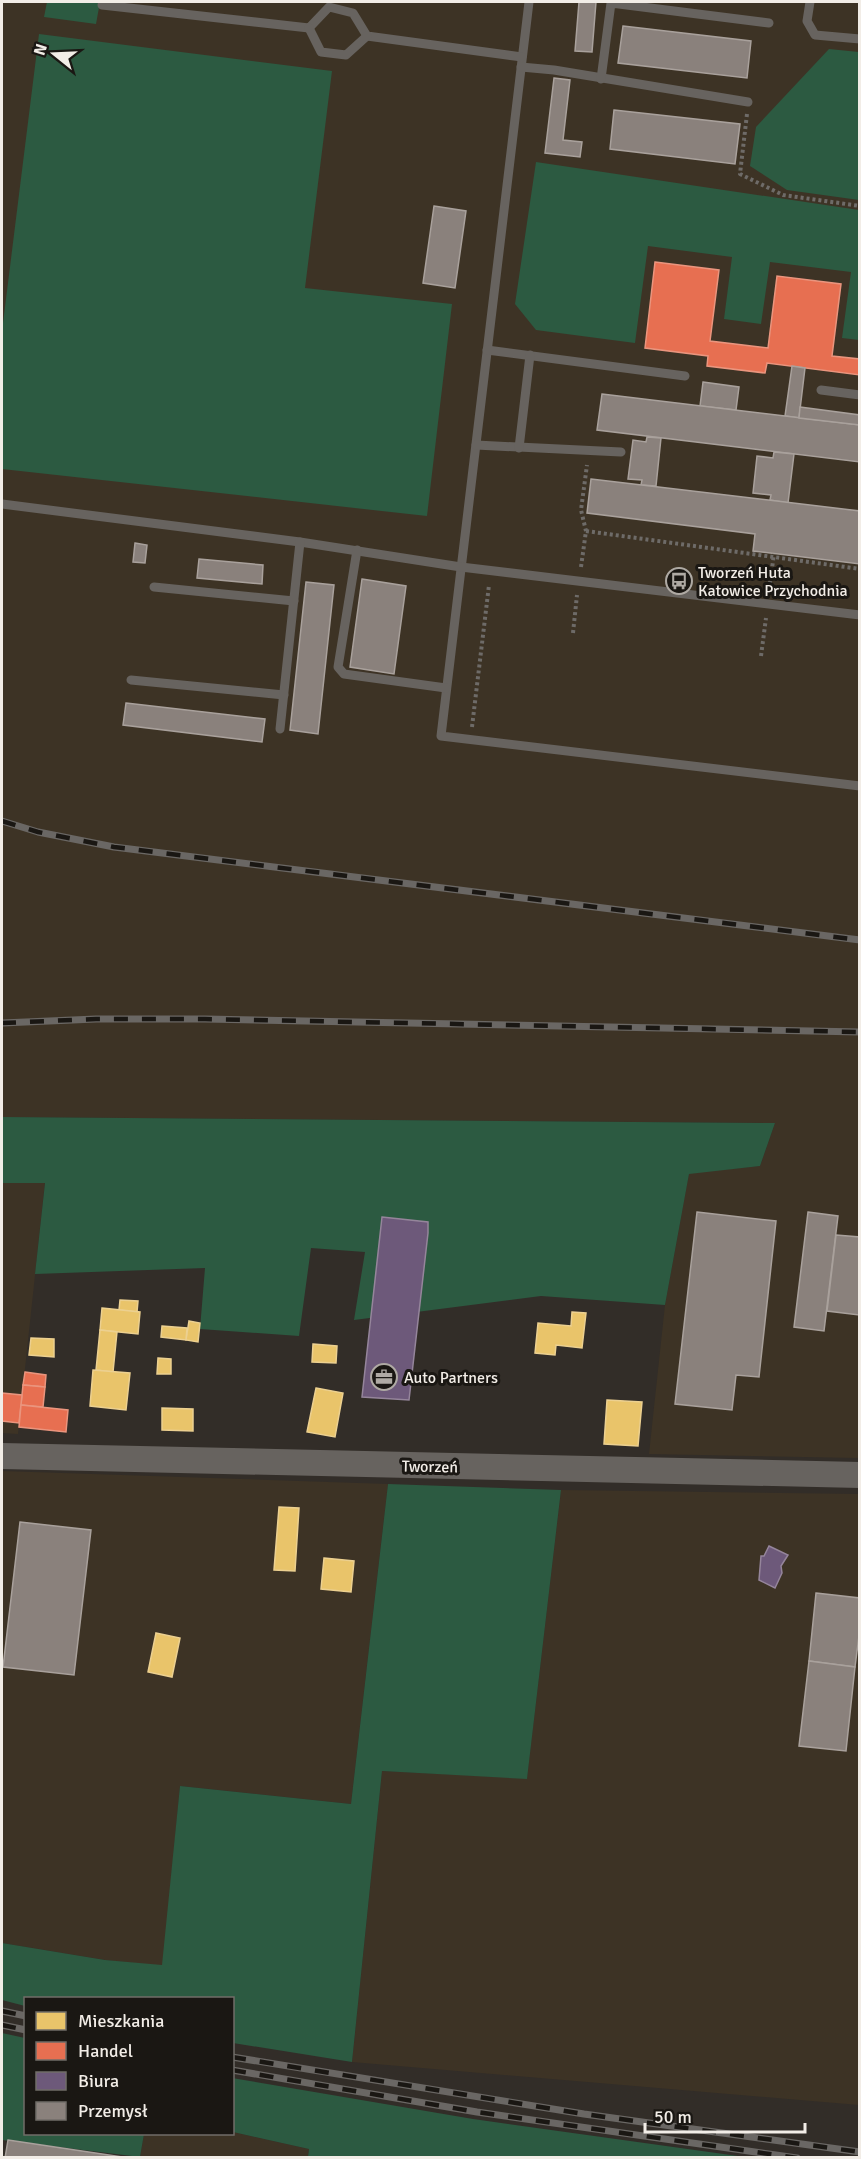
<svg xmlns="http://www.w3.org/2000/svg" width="861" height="2159" font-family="Signika,sans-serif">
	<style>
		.built { fill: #3d3325 }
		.green { fill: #2c5a41 }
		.homes { fill: #e9c46a; stroke: #ecd090; stroke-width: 1.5 }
		.shops { fill: #e76f51; stroke: #ea957e; stroke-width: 1.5 }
		.offices { fill: #6d597a; stroke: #95859b; stroke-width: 1.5 }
		.industry { fill: #8a817c; stroke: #a9a19c; stroke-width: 1.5 }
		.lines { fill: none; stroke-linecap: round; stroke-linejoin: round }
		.path { stroke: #6e6b68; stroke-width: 4; stroke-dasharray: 3 3; stroke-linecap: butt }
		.lane { stroke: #67635f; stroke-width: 9 }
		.secondary { stroke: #67635f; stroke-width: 26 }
		.rail-casing { stroke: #6a6764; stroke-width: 7 }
		.rail { stroke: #1a1713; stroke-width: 4.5; stroke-dasharray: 14; stroke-linecap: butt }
		.labels { text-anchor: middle; stroke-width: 6; stroke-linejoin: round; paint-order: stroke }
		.poi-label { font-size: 16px; fill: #f2ede7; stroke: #1a1713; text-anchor: start }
		.street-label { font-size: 16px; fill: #f2ede7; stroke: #1a1713 }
	</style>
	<rect width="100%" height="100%" fill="#322d28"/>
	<g class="built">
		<polygon points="2,2 859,2 859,1458 649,1454 665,1305 689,1173 760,1166 775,1123 2,1117"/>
		<polygon points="45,1182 18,1434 2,1433 2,1183"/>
		<polygon points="2,1471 388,1484 351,1804 180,1786 163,1966 105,1960 2,1943"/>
		<polygon points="561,1490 859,1494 859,2105 352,2062 382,1771 527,1778"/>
		<polygon points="233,2132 309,2149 308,2157 140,2158 144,2134"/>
	</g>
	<g class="green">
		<polygon points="47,2 100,2 96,24 44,17"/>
		<polygon points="39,34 332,71 305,288 452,304 427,516 2,469 2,331"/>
		<polygon points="829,49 859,52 859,200 787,190 750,166 756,127"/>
		<polygon points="536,162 859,210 859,340 842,338 851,272 770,262 761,324 724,319 732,257 648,246 635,343 536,330 515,304"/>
		<polygon points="2,1117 775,1123 760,1166 689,1174 665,1305 541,1296 354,1320 365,1252 311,1248 299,1336 200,1329 205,1268 35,1274 45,1183 2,1183"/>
		<polygon points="388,1484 561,1490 527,1779 382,1771 352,2062 233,2043 232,1998 26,1998 25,2006 2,2000 2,1943 105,1960 162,1965 180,1786 351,1804"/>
		<polygon points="2,2033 25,2038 26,2134 144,2134 140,2157 2,2140"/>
		<polygon points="232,2078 473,2119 745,2157 308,2157 309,2149 233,2132"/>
	</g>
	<g class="homes">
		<polygon points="120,1300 138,1301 137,1312 119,1310"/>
		<polygon points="102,1308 140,1312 138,1334 100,1330"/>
		<polygon points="572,1312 586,1313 582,1348 556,1345 555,1355 535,1353 538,1323 571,1326"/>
		<polygon points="189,1321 200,1323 198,1342 186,1340"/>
		<polygon points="162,1326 187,1328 186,1340 161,1337"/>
		<polygon points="100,1330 117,1332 113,1372 96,1370"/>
		<polygon points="31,1338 54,1339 54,1357 29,1355"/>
		<polygon points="313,1344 337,1346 336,1363 312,1362"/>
		<polygon points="158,1358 171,1359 171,1374 157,1374"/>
		<polygon points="93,1370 130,1373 126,1410 90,1406"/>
		<polygon points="316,1388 343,1393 335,1437 307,1432"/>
		<polygon points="607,1400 642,1402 638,1446 604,1444"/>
		<polygon points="162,1408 193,1409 193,1431 162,1430"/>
		<polygon points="279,1507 299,1508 295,1571 274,1570"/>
		<polygon points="324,1558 354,1561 351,1592 321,1589"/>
		<polygon points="156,1633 180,1638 172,1677 148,1672"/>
	</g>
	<g class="shops">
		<polygon points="655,262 719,270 710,341 768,348 777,276 841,284 832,356 860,359 860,375 767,363 765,373 707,366 708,356 645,348"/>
		<polygon points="25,1372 46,1375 45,1387 23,1385"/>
		<polygon points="23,1385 45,1387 43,1407 21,1405"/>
		<polygon points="2,1393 22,1395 19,1423 2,1421"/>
		<polygon points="21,1405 68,1410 66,1432 19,1427"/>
	</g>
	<g class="offices">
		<polygon points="382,1217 428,1222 428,1233 409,1400 362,1397"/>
		<polygon points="769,1546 788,1555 781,1566 782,1573 775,1588 759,1580 761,1556 764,1556"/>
	</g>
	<g class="industry">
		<polygon points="579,2 596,2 592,52 575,51"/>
		<polygon points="623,26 751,41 747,78 618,63"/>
		<polygon points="554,78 570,80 563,140 582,142 580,157 545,153"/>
		<polygon points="614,110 740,124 735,164 610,149"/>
		<polygon points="434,206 466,211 455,288 423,283"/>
		<polygon points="792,366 805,368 799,418 785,416"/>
		<polygon points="703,382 739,387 736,410 700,406"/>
		<polygon points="602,394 860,425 860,462 597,430"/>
		<polygon points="800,407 860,415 860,425 799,418"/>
		<polygon points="647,437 661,438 656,486 641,485 642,480 628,479 633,440 646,442"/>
		<polygon points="774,452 794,454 788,503 770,500 771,495 753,493 757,456 773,458"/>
		<polygon points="591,479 860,511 860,564 753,551 755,534 587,513"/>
		<polygon points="135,543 147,545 145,563 133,562"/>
		<polygon points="199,559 263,565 262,584 197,578"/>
		<polygon points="362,579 406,586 394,674 350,667"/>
		<polygon points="306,582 334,585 318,734 290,730"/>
		<polygon points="126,703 265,719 262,742 123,725"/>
		<polygon points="697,1212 776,1221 759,1377 736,1375 732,1410 675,1404"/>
		<polygon points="808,1212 838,1216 824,1331 794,1327"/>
		<polygon points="836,1235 860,1237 859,1315 827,1311"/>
		<polygon points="20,1522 91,1530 74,1675 3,1667"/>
		<polygon points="816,1593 860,1598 860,1628 855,1667 809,1661"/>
		<polygon points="809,1661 855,1667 846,1751 799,1746"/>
		<polygon points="8,2140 129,2158 5,2158"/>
	</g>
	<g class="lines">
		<g class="path">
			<polyline points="747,114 740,174 783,195 860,206"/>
			<polyline points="586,531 860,569"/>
			<polyline points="581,567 586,531 581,510 587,465"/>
			<polyline points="769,590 774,554"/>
			<polyline points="573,633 577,595"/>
			<polyline points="761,656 766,618"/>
			<polyline points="472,727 489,585"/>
		</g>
		<g class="lane">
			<polyline points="529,2 441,736 860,786"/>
			<polyline points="810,2 807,21 815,35 860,39"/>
			<polyline points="102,5 309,28 329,7 353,13 367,36 522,57"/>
			<polyline points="309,28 321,52 346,55 367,36"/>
			<polyline points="521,67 554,70 748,102"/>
			<polyline points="601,79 611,3 769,23"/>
			<polyline points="487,350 685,376"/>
			<polyline points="821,390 860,395"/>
			<polyline points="476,445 621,452"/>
			<polyline points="519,448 530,355"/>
			<polyline points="2,504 300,542 461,567 860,615"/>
			<polyline points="357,550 338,667 344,674 446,688"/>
			<polyline points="154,587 294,601"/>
			<polyline points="131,680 284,695"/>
			<polyline points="280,729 300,542"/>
		</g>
		<polyline class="secondary" points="2,1456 860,1475"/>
		<defs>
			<g id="rail">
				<polyline points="2,821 38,832 114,847 860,940"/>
				<polyline points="2,1023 96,1019 205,1019 860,1032"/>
				<polyline points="2,2011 26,2016"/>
				<polyline points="2,2025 26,2030"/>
				<polyline points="232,2057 584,2114 860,2152"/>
				<polyline points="232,2070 477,2112 797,2158"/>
			</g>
		</defs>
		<use href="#rail" class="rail-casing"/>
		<use href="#rail" class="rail"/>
	</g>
	<defs>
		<symbol id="bus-ring" viewBox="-11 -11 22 22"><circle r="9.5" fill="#1a1713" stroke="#afaaa4" stroke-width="1.5"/><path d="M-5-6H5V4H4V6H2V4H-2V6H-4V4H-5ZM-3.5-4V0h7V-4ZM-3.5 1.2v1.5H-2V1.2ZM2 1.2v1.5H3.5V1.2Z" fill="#afaaa4"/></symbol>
		<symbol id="office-ring" viewBox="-11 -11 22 22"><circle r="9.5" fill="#1a1713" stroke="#afaaa4" stroke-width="1.5"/><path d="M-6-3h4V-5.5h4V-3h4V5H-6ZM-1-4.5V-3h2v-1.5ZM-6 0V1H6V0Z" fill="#afaaa4"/></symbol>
	</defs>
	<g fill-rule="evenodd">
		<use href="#bus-ring" x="664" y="566" width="30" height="30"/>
		<use href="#office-ring" x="369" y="1362" width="30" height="30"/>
	</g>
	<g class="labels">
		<g class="poi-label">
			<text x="698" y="578">Tworzeń Huta<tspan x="698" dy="18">Katowice Przychodnia</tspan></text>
			<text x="404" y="1383">Auto Partners</text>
		</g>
		<g class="street-label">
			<text transform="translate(430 1466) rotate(1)" y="6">Tworzeń</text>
		</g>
	</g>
	<rect width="861" height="2159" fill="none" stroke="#f2ede7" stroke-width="6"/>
	<rect x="24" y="1997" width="210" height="138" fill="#1a1713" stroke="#706d68" stroke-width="1.5"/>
	<rect x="36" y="2012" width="30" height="18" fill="#e9c46a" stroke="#706d68" stroke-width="1.5"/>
	<text x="78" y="2027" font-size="18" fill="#f2ede7">Mieszkania</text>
	<rect x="36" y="2042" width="30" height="18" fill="#e76f51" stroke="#706d68" stroke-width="1.5"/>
	<text x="78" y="2057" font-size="18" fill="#f2ede7">Handel</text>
	<rect x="36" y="2072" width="30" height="18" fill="#6d597a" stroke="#706d68" stroke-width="1.5"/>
	<text x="78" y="2087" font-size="18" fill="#f2ede7">Biura</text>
	<rect x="36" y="2102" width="30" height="18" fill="#8a817c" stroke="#706d68" stroke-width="1.5"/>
	<text x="78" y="2117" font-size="18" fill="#f2ede7">Przemysł</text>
	<g transform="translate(54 54) rotate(288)" stroke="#1a1713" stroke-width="4.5" paint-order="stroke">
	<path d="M0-4.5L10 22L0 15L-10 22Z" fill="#f2ede7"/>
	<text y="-9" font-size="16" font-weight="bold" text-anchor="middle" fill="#f2ede7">N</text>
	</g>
	<path d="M645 2123v9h160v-9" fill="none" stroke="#f2ede7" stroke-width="3"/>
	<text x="654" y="2123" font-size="18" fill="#f2ede7" stroke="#1a1713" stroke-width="4.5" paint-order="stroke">50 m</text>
</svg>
